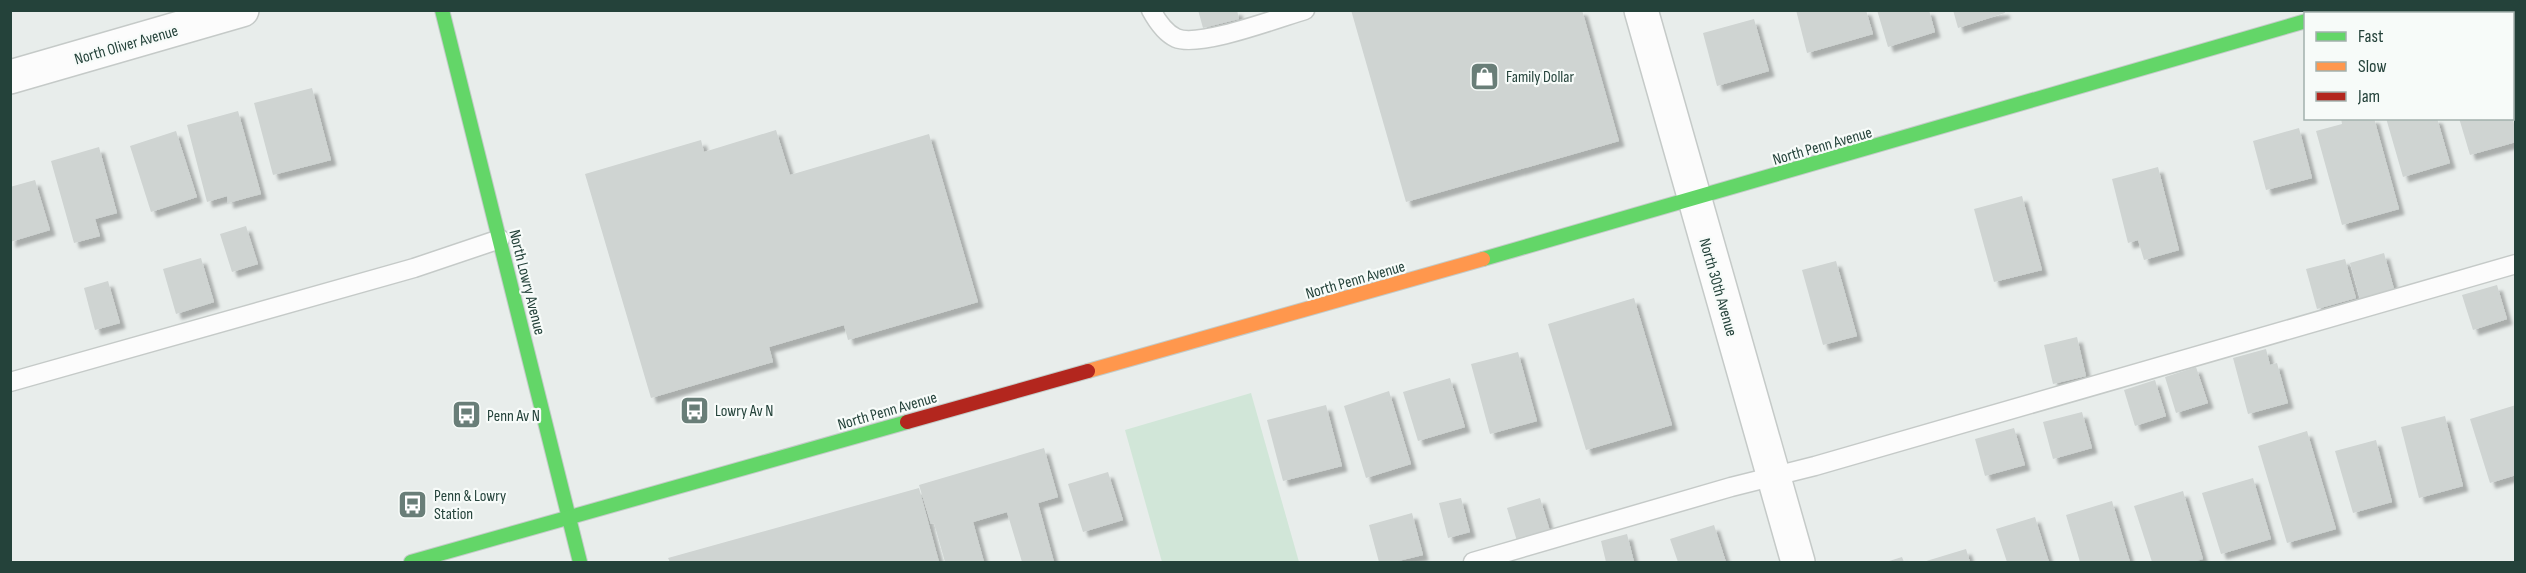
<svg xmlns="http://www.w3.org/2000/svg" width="2526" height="573" font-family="'Sofia Sans Condensed',sans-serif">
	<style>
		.green { fill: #d1e6d8 }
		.building { fill: #cfd4d2; filter: url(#shadow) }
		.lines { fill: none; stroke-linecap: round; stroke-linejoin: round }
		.lane-casing { stroke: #c5cac8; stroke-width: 21 }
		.street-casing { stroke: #c5cac8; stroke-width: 36 }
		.fast-casing { stroke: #c3cbc8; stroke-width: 16 }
		.slow-casing { stroke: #c3cbc8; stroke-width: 16 }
		.jam-casing { stroke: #c3cbc8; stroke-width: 16 }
		.lane { stroke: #fcfcfc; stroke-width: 18 }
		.street { stroke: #fcfcfc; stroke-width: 33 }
		.fast { stroke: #63d668; stroke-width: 14 }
		.slow { stroke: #ff974d; stroke-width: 14 }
		.jam { stroke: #b3261e; stroke-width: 14 }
		.labels { text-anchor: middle; stroke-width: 4.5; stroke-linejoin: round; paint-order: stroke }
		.street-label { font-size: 16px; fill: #24423a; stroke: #f7fbf9 }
		.poi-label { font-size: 16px; fill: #24423a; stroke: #f7fbf9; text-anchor: start }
	</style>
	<defs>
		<filter id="shadow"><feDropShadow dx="5.5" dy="5.5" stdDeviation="1.5" flood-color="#0004"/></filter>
	</defs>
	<rect width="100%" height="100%" fill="#e8edeb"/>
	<polygon class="green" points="1251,393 1299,562 1162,562 1125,430"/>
	<g class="building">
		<polygon points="1198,10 1237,10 1239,19 1203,28"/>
		<polygon points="1351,10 1582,10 1619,141 1406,202"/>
		<polygon points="1796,10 1866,10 1873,34 1807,53"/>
		<polygon points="1877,10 1929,10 1935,32 1888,47"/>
		<polygon points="1953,10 2004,10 2005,13 1958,28"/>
		<polygon points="1754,19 1769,71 1717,86 1703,33"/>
		<polygon points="312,88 331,160 273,175 254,103"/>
		<polygon points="238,111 261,194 228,203 227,196 207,202 187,125"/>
		<polygon points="2341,118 2374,118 2399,209 2342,225 2316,131 2342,124"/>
		<polygon points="2386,118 2437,118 2450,163 2403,177"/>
		<polygon points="2459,118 2513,118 2516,142 2470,155"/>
		<polygon points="2299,128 2312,178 2266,190 2253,141"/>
		<polygon points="776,130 790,175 929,134 978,302 848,340 844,325 769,347 773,362 651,398 585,174 701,140 704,152"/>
		<polygon points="176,131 197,197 151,212 130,146"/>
		<polygon points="99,147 117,213 95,219 100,236 74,243 51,161"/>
		<polygon points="2158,167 2179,250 2144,260 2138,240 2128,243 2112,179"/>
		<polygon points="35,180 50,230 10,242 10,187"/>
		<polygon points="2022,196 2042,270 1994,282 1974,209"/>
		<polygon points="246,226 258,264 232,272 220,234"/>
		<polygon points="2384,253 2394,289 2360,299 2350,263"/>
		<polygon points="201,258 214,302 176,314 163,269"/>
		<polygon points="2345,259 2356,298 2317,309 2306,269"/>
		<polygon points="1836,261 1857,336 1823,345 1802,270"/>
		<polygon points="108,281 120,323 95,330 84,288"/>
		<polygon points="2497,285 2507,319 2473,330 2462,295"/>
		<polygon points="1634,298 1672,425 1586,450 1548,324"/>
		<polygon points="2077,337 2086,376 2053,384 2044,345"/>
		<polygon points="2266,349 2270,365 2277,363 2288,403 2248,414 2233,358"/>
		<polygon points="1518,352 1537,421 1490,434 1471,364"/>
		<polygon points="2196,367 2208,403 2176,413 2165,377"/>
		<polygon points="1450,378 1465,427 1418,441 1403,392"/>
		<polygon points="2155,380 2166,416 2135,426 2124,390"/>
		<polygon points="1389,391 1411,464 1366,478 1344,406"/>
		<polygon points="1326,405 1342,466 1283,481 1267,420"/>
		<polygon points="2516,405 2516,475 2490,483 2470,419"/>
		<polygon points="2082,412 2092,448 2053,459 2043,422"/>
		<polygon points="2445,416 2463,486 2419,498 2401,427"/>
		<polygon points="2014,428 2025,465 1985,476 1975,439"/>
		<polygon points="2307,431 2336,529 2287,543 2258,446"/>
		<polygon points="2376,440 2392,502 2353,513 2335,451"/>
		<polygon points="1044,448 1058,497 1038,503 1054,562 1022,562 1007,512 973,522 984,562 945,562 934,523 931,524 919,485"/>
		<polygon points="1108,472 1123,520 1083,532 1068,484"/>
		<polygon points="2253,478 2271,539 2221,554 2202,493"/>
		<polygon points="919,488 939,562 670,562 668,558"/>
		<polygon points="2183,491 2203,559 2193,562 2152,562 2134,506"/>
		<polygon points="1461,498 1470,532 1448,538 1439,503"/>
		<polygon points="1540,498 1550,531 1517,541 1507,508"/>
		<polygon points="2112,501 2130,562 2080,562 2066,515"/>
		<polygon points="1412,513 1423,555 1394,562 1379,562 1369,525"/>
		<polygon points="2035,517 2049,562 2007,562 1996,529"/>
		<polygon points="1714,525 1726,562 1678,562 1670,539"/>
		<polygon points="1627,534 1634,562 1606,562 1601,541"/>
		<polygon points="1966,549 1970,562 1923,562"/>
		<polygon points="1902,557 1904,562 1886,562"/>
	</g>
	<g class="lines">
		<defs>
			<g id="lane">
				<path d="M1151 10C1157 21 1165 33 1176 38 1199 48 1278 18 1305 10"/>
				<polyline points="10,382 414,268 500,239"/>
				<polyline points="1473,562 1731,487 1815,466 2516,264"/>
			</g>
			<g id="street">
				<polyline points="1641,10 1798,562"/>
				<polyline points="10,77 242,10"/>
			</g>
			<g id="fast">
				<polyline points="442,10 580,562"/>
				<polyline points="2332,14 2342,10"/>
				<polyline points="1483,259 2306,21"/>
				<polyline points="411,562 907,422"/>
			</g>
			<polyline id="slow" points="1088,371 1483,259"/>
			<polyline id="jam" points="907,422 1088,371"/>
		</defs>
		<use href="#lane" class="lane-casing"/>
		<use href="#street" class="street-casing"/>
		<use href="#fast" class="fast-casing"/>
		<use href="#slow" class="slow-casing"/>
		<use href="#jam" class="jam-casing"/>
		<use href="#lane" class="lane"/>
		<use href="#street" class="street"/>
		<use href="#fast" class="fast"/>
		<use href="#slow" class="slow"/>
		<use href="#jam" class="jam"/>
	</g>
	<defs>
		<symbol id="shop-square" viewBox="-11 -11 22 22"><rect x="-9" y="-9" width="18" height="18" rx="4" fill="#697e78" stroke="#f7fbf9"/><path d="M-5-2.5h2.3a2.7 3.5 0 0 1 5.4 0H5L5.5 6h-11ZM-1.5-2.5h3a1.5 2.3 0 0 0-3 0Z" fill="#fff"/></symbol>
		<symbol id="bus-square" viewBox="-11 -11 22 22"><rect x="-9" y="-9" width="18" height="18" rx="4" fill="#697e78" stroke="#f7fbf9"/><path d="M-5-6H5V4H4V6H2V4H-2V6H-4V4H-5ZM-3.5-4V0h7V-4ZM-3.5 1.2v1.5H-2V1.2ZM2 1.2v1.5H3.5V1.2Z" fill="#fff"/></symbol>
	</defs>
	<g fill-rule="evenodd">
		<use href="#shop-square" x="1468" y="60" width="33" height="33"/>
		<use href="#bus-square" x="678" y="394" width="33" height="33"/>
		<use href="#bus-square" x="450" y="398" width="33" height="33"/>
		<use href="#bus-square" x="396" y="488" width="33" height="33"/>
	</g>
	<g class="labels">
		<g class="street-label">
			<text transform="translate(126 44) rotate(-16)" y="6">North Oliver Avenue</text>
			<text transform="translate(1822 145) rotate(-16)" y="6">North Penn Avenue</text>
			<text transform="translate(1355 279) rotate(-16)" y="6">North Penn Avenue</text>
			<text transform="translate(528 282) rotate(76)" y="6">North Lowry Avenue</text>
			<text transform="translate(1719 287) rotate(74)" y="6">North 30th Avenue</text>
			<text transform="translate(887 410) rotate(-16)" y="6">North Penn Avenue</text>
		</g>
		<g class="poi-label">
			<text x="1506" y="82">Family Dollar</text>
			<text x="715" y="416">Lowry Av N</text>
			<text x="487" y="421">Penn Av N</text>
			<text x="434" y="501">Penn &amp; Lowry<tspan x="434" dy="18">Station</tspan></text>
		</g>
	</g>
	<rect width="2526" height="573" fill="none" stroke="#24423a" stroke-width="24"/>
	<rect x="2304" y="12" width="210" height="108" fill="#f7fbf9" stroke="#a3b1ad" stroke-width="1.5"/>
	<rect x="2316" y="32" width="30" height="9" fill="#63d668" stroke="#a3b1ad" stroke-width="1.5"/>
	<text x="2358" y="42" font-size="18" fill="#24423a">Fast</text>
	<rect x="2316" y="62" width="30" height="9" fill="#ff974d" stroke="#a3b1ad" stroke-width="1.5"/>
	<text x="2358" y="72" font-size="18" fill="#24423a">Slow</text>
	<rect x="2316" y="92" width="30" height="9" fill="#b3261e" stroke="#a3b1ad" stroke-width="1.5"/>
	<text x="2358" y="102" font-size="18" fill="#24423a">Jam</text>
</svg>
